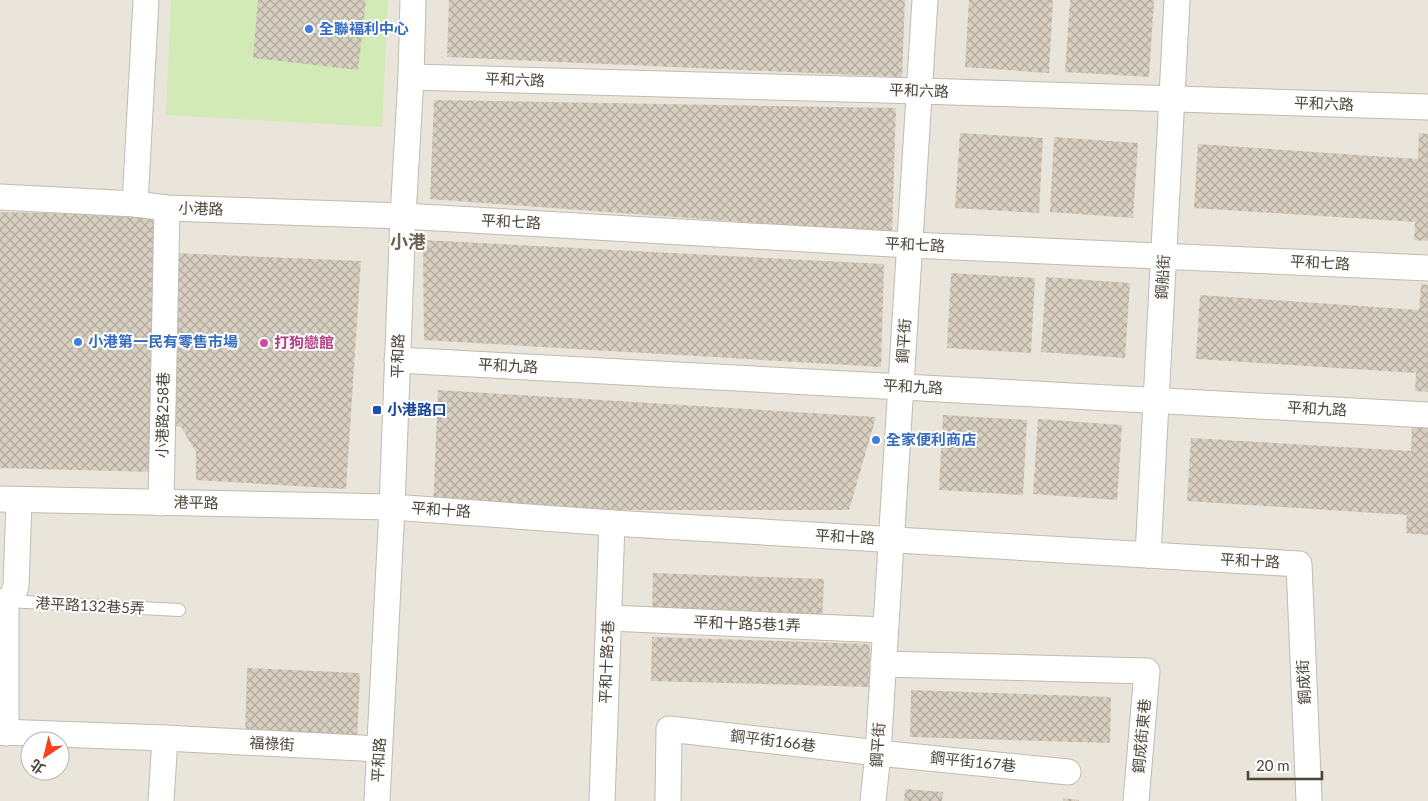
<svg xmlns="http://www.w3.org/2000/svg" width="1428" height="801" font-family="Lato,'Noto Sans TC',sans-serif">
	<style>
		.residential { fill: #eae5da; fill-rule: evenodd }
		.green { fill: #d2eab5 }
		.building { fill: url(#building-cross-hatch) }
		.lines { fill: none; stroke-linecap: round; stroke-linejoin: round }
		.service-casing { stroke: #c2bbae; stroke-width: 14 }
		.minor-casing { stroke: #c2bbae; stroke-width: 27 }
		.service { stroke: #fff; stroke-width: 12 }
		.minor { stroke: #fff; stroke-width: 25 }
		.shop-dot { fill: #3f7fe0; stroke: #fff; stroke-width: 2 }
		.hotel-dot { fill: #d1479c; stroke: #fff; stroke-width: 2 }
		.transit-dot { fill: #1a4fb4; stroke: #fff; stroke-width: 2 }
		.labels { text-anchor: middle; stroke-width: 4; stroke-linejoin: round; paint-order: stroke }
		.shop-label { font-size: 15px; font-weight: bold; fill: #366cbe; stroke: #fff; text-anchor: start }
		.street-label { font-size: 15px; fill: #4b4439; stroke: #fff }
		.hotel-label { font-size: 15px; font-weight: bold; fill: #b23c85; stroke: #fff; text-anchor: start }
		.transit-label { font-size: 15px; font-weight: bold; fill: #164399; stroke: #fff; text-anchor: start }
		.quarter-label { font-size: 18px; font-weight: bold; fill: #6e6250; stroke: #fff }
	</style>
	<defs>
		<pattern id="building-cross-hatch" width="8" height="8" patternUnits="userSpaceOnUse" patternTransform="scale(1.25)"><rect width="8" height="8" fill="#d8cfc1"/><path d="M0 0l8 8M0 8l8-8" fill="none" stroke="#b1aa9e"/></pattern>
	</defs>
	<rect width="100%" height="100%" fill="#f6f3ec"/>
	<path class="residential" d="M0 0H1428V801H0ZM30 741H60V771H30Z"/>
	<polygon class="green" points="171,0 388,0 382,127 166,115"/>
	<g class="building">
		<polygon points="258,0 366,0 358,70 253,58"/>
		<polygon points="449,0 905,0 902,77 447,57"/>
		<polygon points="969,0 1053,0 1049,73 965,67"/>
		<polygon points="1070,0 1154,0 1149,77 1065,72"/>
		<polygon points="434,100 896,108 892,233 430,199"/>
		<polygon points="960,133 1043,138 1039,213 955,208"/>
		<polygon points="1419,133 1428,134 1428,241 1414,240 1415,222 1194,208 1198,144 1418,159"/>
		<polygon points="1054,137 1138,143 1133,218 1050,212"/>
		<polygon points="0,212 159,216 153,472 0,468"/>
		<polygon points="423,240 884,264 881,367 424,340"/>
		<polygon points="174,253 361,261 346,489 196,480 196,452 181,427 170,425"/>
		<polygon points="951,273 1035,278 1031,353 947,348"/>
		<polygon points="1046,277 1130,283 1125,358 1041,352"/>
		<polygon points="1421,284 1428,285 1428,392 1415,391 1416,373 1196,359 1200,295 1419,310"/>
		<polygon points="438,390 876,417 849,510 433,510"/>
		<polygon points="943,415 1027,420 1023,495 939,490"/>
		<polygon points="1038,419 1122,425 1117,500 1033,494"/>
		<polygon points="1412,427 1428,428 1428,535 1406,533 1407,515 1187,501 1191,438 1411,451"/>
		<polygon points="653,573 824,579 822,621 652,615"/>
		<polygon points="652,637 870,644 869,687 651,681"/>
		<polygon points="247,668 360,673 357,741 245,736"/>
		<polygon points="911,690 1111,697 1110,743 910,737"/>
		<polygon points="905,789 943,792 942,801 904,801"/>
		<polygon points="1063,798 1079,800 1079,801 1063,801"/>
	</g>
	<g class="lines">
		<defs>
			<polyline id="service" points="7,601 179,610"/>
			<g id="minor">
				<polyline points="411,77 919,91 1428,107"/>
				<polyline points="0,197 135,204 167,208 403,216 910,245 1428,268"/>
				<polyline points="135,204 146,0"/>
				<polyline points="397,360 1428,415"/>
				<polyline points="0,499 392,507 612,523 1299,564 1309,801"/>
				<polyline points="161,503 167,208"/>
				<polyline points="1148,555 1177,0"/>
				<polyline points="609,618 885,630"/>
				<polyline points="883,664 1147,671 1136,801"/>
				<polyline points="0,732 165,738 379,749"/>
				<polyline points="6,733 6,601 13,595 16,586 19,501"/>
				<polyline points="161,801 165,738"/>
				<polyline points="377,801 392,507 403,216 411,77 413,0"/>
				<polyline points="602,801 612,523"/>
				<polyline points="668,801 669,729 878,753 1068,772"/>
				<polyline points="873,801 878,753 925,0"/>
			</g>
		</defs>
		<use href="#service" class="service-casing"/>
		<use href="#minor" class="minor-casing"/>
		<use href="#service" class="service"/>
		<use href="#minor" class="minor"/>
	</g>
	<g class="shop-dot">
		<circle cx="309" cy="29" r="5"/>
		<circle cx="78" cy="342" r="5"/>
		<circle cx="876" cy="440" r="5"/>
	</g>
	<circle class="hotel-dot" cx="264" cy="343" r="5"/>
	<rect class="transit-dot" x="372" y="405" width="10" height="10" rx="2.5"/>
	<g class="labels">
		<g class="shop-label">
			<text x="319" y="34">全聯褔利中心</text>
			<text x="88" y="347">小港第一民有零售市場</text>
			<text x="886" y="445">全家便利商店</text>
		</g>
		<g class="street-label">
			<text transform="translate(515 80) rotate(2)" y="5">平和六路</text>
			<text transform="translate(919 91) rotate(2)" y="5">平和六路</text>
			<text transform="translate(1324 104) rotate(2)" y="5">平和六路</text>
			<text transform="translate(201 209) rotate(2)" y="5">小港路</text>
			<text transform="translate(511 222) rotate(3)" y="5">平和七路</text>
			<text transform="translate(915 245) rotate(3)" y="5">平和七路</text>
			<text transform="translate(1320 263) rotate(3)" y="5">平和七路</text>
			<text transform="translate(1163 277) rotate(-87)" y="5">鋼船街</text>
			<text transform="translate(904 341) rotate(-86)" y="5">鋼平街</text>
			<text transform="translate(398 356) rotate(-88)" y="5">平和路</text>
			<text transform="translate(508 366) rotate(3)" y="5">平和九路</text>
			<text transform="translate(913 387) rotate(3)" y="5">平和九路</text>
			<text transform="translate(1317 409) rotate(3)" y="5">平和九路</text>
			<text transform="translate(163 415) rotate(-89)" y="5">小港路258巷</text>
			<text transform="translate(196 503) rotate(1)" y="5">港平路</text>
			<text transform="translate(441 510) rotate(4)" y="5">平和十路</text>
			<text transform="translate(845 537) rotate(3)" y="5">平和十路</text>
			<text transform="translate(1250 561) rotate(3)" y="5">平和十路</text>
			<text transform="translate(90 606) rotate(3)" y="5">港平路132巷5弄</text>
			<text transform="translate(747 624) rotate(2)" y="5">平和十路5巷1弄</text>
			<text transform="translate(607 662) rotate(-88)" y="5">平和十路5巷</text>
			<text transform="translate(1304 682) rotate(-93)" y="5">鋼成街</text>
			<text transform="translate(1142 736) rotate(-85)" y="5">鋼成街東巷</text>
			<text transform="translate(773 741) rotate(7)" y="5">鋼平街166巷</text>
			<text transform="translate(272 744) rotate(3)" y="5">福祿街</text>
			<text transform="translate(878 745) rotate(-86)" y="5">鋼平街</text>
			<text transform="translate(379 760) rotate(-87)" y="5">平和路</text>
			<text transform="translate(973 762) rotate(6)" y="5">鋼平街167巷</text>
		</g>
		<g class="hotel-label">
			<text x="274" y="348">打狗戀館</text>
		</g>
		<g class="transit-label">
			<text x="387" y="415">小港路口</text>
		</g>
		<g class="quarter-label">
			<text x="408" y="248">小港</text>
		</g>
	</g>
	<g transform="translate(45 756) rotate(215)"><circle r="24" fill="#ffffff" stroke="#b7b4b0"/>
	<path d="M0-4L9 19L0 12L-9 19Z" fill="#fc3f1d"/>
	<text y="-8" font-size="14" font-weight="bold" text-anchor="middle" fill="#4b4439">北</text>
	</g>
	<path d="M1248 771v8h74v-8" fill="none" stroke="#4b4439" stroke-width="2.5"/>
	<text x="1256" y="771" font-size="15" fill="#4b4439" stroke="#ffffff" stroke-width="4" paint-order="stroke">20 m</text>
</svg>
